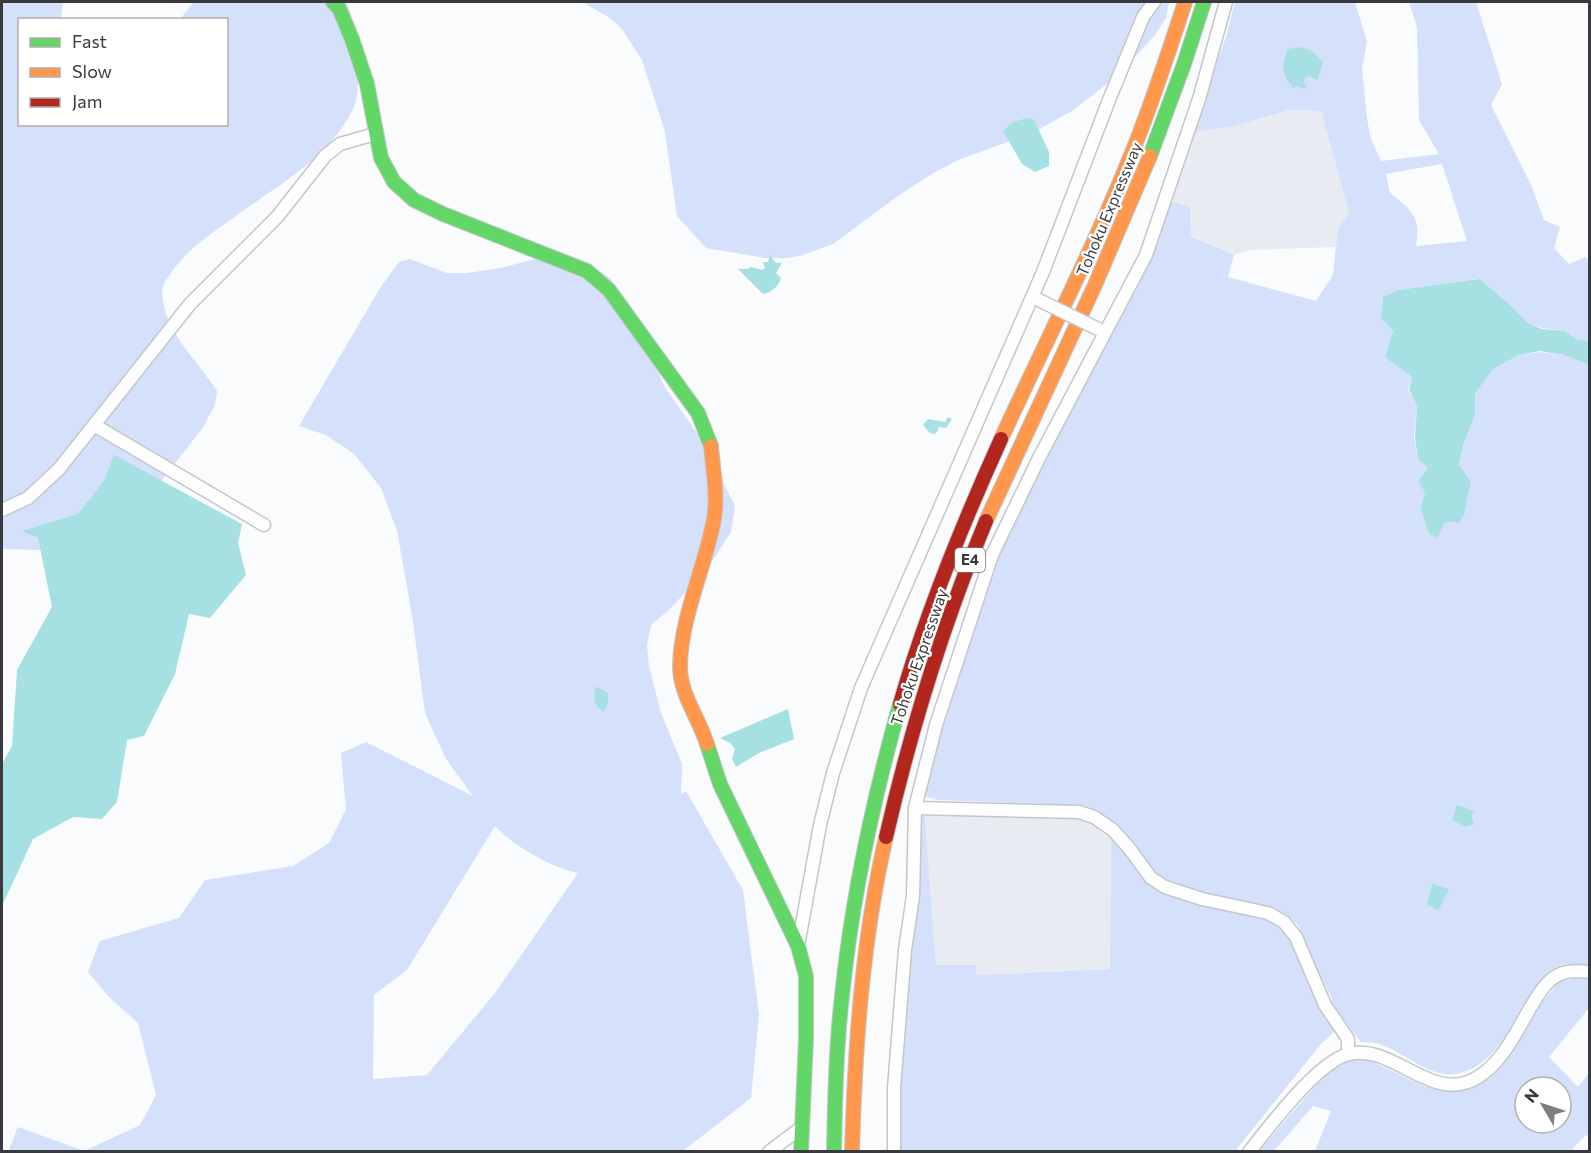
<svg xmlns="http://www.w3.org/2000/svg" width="1591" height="1153" font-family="Commissioner,sans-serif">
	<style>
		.built { fill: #e8ecf2 }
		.green { fill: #d5e1fa; fill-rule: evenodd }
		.water { fill: #a6e0e2 }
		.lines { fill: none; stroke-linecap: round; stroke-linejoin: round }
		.street-casing { stroke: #c4c6c8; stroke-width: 15 }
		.fast-casing { stroke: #c4c6c8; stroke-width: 16 }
		.slow-casing { stroke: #c4c6c8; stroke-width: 16 }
		.jam-casing { stroke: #c4c6c8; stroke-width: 16 }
		.street { stroke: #fefeff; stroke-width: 12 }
		.fast { stroke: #63d668; stroke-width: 14 }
		.slow { stroke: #ff974d; stroke-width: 14 }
		.jam { stroke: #b3261e; stroke-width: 14 }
		.street-bridge-casing { stroke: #c4c6c8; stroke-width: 15; stroke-linecap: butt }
		.street-bridge { stroke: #fefeff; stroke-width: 12 }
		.labels { text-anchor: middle; stroke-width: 4.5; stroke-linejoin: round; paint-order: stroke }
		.shield { fill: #fff; stroke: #747577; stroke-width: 1.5 }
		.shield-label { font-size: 15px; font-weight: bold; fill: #393a3d }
		.street-label { font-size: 16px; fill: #393a3d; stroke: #fff }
	</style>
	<rect width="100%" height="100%" fill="#f9fbfd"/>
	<g class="built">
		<polygon points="1289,110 1321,111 1349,212 1338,228 1336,247 1249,250 1234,255 1191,235 1190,207 1170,201 1191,132 1231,127"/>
		<polygon points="925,816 1077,816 1093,820 1111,832 1110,969 977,975 976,965 936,965"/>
	</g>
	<g class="green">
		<path d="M2 2H63L61 19 20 20V124H226V20L180 19 194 2H346C349 10 353 19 355 28 359 45 361 94 353 109 328 160 273 188 229 221 211 234 190 248 177 265 171 273 162 283 162 293 165 334 197 359 217 391L215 405 202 429 153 491 78 551 2 549Z"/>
		<polygon points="582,2 1169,2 1166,18 1155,35 1121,73 1072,111 1034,132 958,160 930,175 898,196 833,244 803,255 788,258 765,258 706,248 677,216 665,132 642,60 622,29 610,18"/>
		<path d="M1235 2H1355L1367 41 1362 69 1367 118 1370 136 1381 161 1439 154 1419 120 1417 27 1409 2H1476L1502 84 1491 105 1532 187 1544 220 1560 227 1554 248 1569 264 1586 257 1589 261V341L1576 339 1565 331 1542 328 1529 324 1509 304 1478 279 1398 290 1383 297 1381 318 1393 331 1385 357 1412 377 1408 390 1417 406 1414 438 1418 459 1428 468 1418 481 1425 493 1420 508 1429 534 1438 538 1445 522 1459 523 1464 515 1471 482 1459 466 1464 444 1475 416V394L1493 369 1519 355 1539 352 1565 355 1589 365V964C1581 965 1570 963 1562 965 1526 972 1513 1064 1456 1074 1428 1078 1403 1051 1379 1044 1374 1042 1366 1043 1361 1042L1332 1005V998L1316 968 1298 925 1286 914 1180 887 1156 874 1132 842 1088 809 1049 804 937 800 923 796 939 725 995 557 1170 201 1190 207 1191 236 1234 255 1228 277 1316 301 1333 275 1338 228 1349 212 1321 111 1289 110 1231 127 1191 132 1225 40ZM1442 164 1467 241 1416 246C1421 216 1413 212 1390 193L1386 174Z"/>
		<path d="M410 259 447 273H467L500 268 536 259 592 265 611 279 625 300 647 343 664 386 702 440 735 506 731 532 707 569 670 609 651 625 647 645 649 666 661 713 682 764 681 794 686 791 743 890 759 1015 751 1098 683 1151 8 1152 18 1127 84 1151 140 1125 156 1095 138 1023 108 996 88 972 100 941 179 918 205 880 293 866 329 843 346 809 341 753 366 742 473 796 446 759 425 713 412 615 397 531 381 488 354 454 326 435 299 426 380 288 399 262ZM495 826C513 846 552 868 578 873L495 993 427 1075 373 1079 374 995 407 970Z"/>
		<polygon points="917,816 925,816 936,965 976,965 977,975 1110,969 1111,832 1151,885 1269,917 1282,925 1291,938 1335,1031 1321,1044 1235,1151 901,1152 899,1092"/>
		<path d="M1589 977V1008L1549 1057 1578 1087 1589 1073V1136L1586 1135 1573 1148 1574 1151H1315L1331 1111 1313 1106 1274 1151 1258 1152 1315 1086 1335 1068 1350 1059H1364L1378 1064 1426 1087 1454 1088 1476 1082 1560 981ZM1525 1087H1561V1123H1525Z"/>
	</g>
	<g class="water">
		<path d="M1300 47 1310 50 1323 61 1318 80 1308 76 1303 80 1307 87 1304 89 1298 86 1293 88C1281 72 1281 67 1288 49Z"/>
		<polygon points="1027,118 1034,120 1049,152 1049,166 1035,172 1022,164 1003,131 1013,122"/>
		<path d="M770 255 776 263H782L776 273 781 278C779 286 771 293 763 294L738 269H747L751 267 762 270 765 268 763 262H768Z"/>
		<polygon points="1479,279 1509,304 1529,324 1542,329 1565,331 1576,339 1589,341 1589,365 1565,355 1539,351 1519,355 1493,369 1475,394 1475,416 1464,443 1459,465 1471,482 1464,515 1459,523 1445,522 1438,538 1429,534 1420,508 1425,493 1418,481 1428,468 1418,459 1415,438 1417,406 1409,390 1412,377 1385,357 1393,331 1381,318 1383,297 1398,290"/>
		<polygon points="948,417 952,419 946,428 938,427 938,431 935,434 930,433 923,425 928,419 945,422"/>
		<polygon points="114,455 242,524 238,543 246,575 210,618 189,614 175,674 144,736 127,740 117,802 102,819 73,817 33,839 2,906 2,764 12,746 17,670 52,607 38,538 22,531 78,514 104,481"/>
		<path d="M598 687 608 693V704L604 712C594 706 594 699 595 688Z"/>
		<polygon points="788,709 794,739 759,753 736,767 732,759 735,749 730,743 720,738"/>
		<polygon points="1457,805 1476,812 1471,815 1474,824 1466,827 1452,820"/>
		<polygon points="1432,884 1449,889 1438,911 1427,904"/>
	</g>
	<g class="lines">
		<defs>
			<g id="street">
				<polyline points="94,425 264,525"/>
				<polyline points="2,510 28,498 59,469 190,304 277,217 325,156 340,144 375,134"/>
				<polyline points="915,808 1079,812 1094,817 1113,830 1129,848 1151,878 1165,887 1202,899 1268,913 1284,922 1296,937 1325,1005 1348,1039 1348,1054"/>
				<polyline points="798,946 820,825 833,773 861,688 1043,272 1109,100 1143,17 1154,2"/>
				<polyline points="769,1152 802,1127"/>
				<polyline points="894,1152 894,1088 905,950 913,896 915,808 936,725 992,555 1039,458 1146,255 1199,99 1226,2"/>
				<path d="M1249 1152C1269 1127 1318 1061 1349 1054 1394 1043 1433 1106 1478 1077 1503 1062 1517 1030 1532 1005 1539 994 1546 981 1558 975 1566 970 1581 971 1590 972"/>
			</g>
			<g id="fast">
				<polyline points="333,2 339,8 352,39 367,84 381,158 394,182 414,200 443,214 587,271 609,290 698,413 711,446"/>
				<polyline points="1150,156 1184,64 1204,2"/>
				<polyline points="707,744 720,784 798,946 806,976 806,1039 801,1152"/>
				<path d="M834 1152C835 1100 836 1048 842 996 852 897 873 800 900 704"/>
			</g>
			<g id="slow">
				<path d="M1001 439C1047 339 1097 242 1137 140 1155 94 1170 48 1185 2"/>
				<polyline points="986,521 1095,285 1150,156"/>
				<path d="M707 744C699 718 680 695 680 666 681 616 705 568 714 519 718 495 713 470 711 446"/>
				<path d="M852 1152C855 1047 862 941 886 837"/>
			</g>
			<g id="jam">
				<path d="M900 704C926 613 962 525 1001 439"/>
				<path d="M886 837C911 729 943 624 986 521"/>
			</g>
		</defs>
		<use href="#street" class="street-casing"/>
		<use href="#fast" class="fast-casing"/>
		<use href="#slow" class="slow-casing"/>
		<use href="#jam" class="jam-casing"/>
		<use href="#street" class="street"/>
		<use href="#fast" class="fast"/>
		<use href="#slow" class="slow"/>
		<use href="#jam" class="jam"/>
		<defs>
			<polyline id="street-bridge" points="1039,300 1098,329"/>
		</defs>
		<use href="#street-bridge" class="street-bridge-casing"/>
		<use href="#street-bridge" class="street-bridge"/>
	</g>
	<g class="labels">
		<rect class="shield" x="955" y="548" width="30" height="24" rx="4.5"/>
		<g class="shield-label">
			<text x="970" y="565">E4</text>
		</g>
		<g class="street-label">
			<text transform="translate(1109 209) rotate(-67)" y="6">Tohoku Expressway</text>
			<text transform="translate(919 657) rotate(-71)" y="6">Tohoku Expressway</text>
		</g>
	</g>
	<rect width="1591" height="1153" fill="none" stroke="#393a3d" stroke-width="6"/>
	<rect x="18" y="18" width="210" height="108" fill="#ffffff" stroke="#b0b0b1" stroke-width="1.5"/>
	<rect x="30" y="38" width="30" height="9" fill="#63d668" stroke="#b0b0b1" stroke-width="1.5"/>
	<text x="72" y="48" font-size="18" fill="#393a3d">Fast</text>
	<rect x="30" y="68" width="30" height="9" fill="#ff974d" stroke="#b0b0b1" stroke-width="1.5"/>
	<text x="72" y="78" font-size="18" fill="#393a3d">Slow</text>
	<rect x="30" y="98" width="30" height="9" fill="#b3261e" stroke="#b0b0b1" stroke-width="1.5"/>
	<text x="72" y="108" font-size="18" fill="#393a3d">Jam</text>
	<g transform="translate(1543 1105) rotate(309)"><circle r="28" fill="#ffffff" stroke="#b0b0b1" stroke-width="1.5"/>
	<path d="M0-4.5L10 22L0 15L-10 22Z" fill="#7c7e80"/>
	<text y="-9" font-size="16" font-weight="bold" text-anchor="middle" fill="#393a3d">N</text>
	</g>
</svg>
